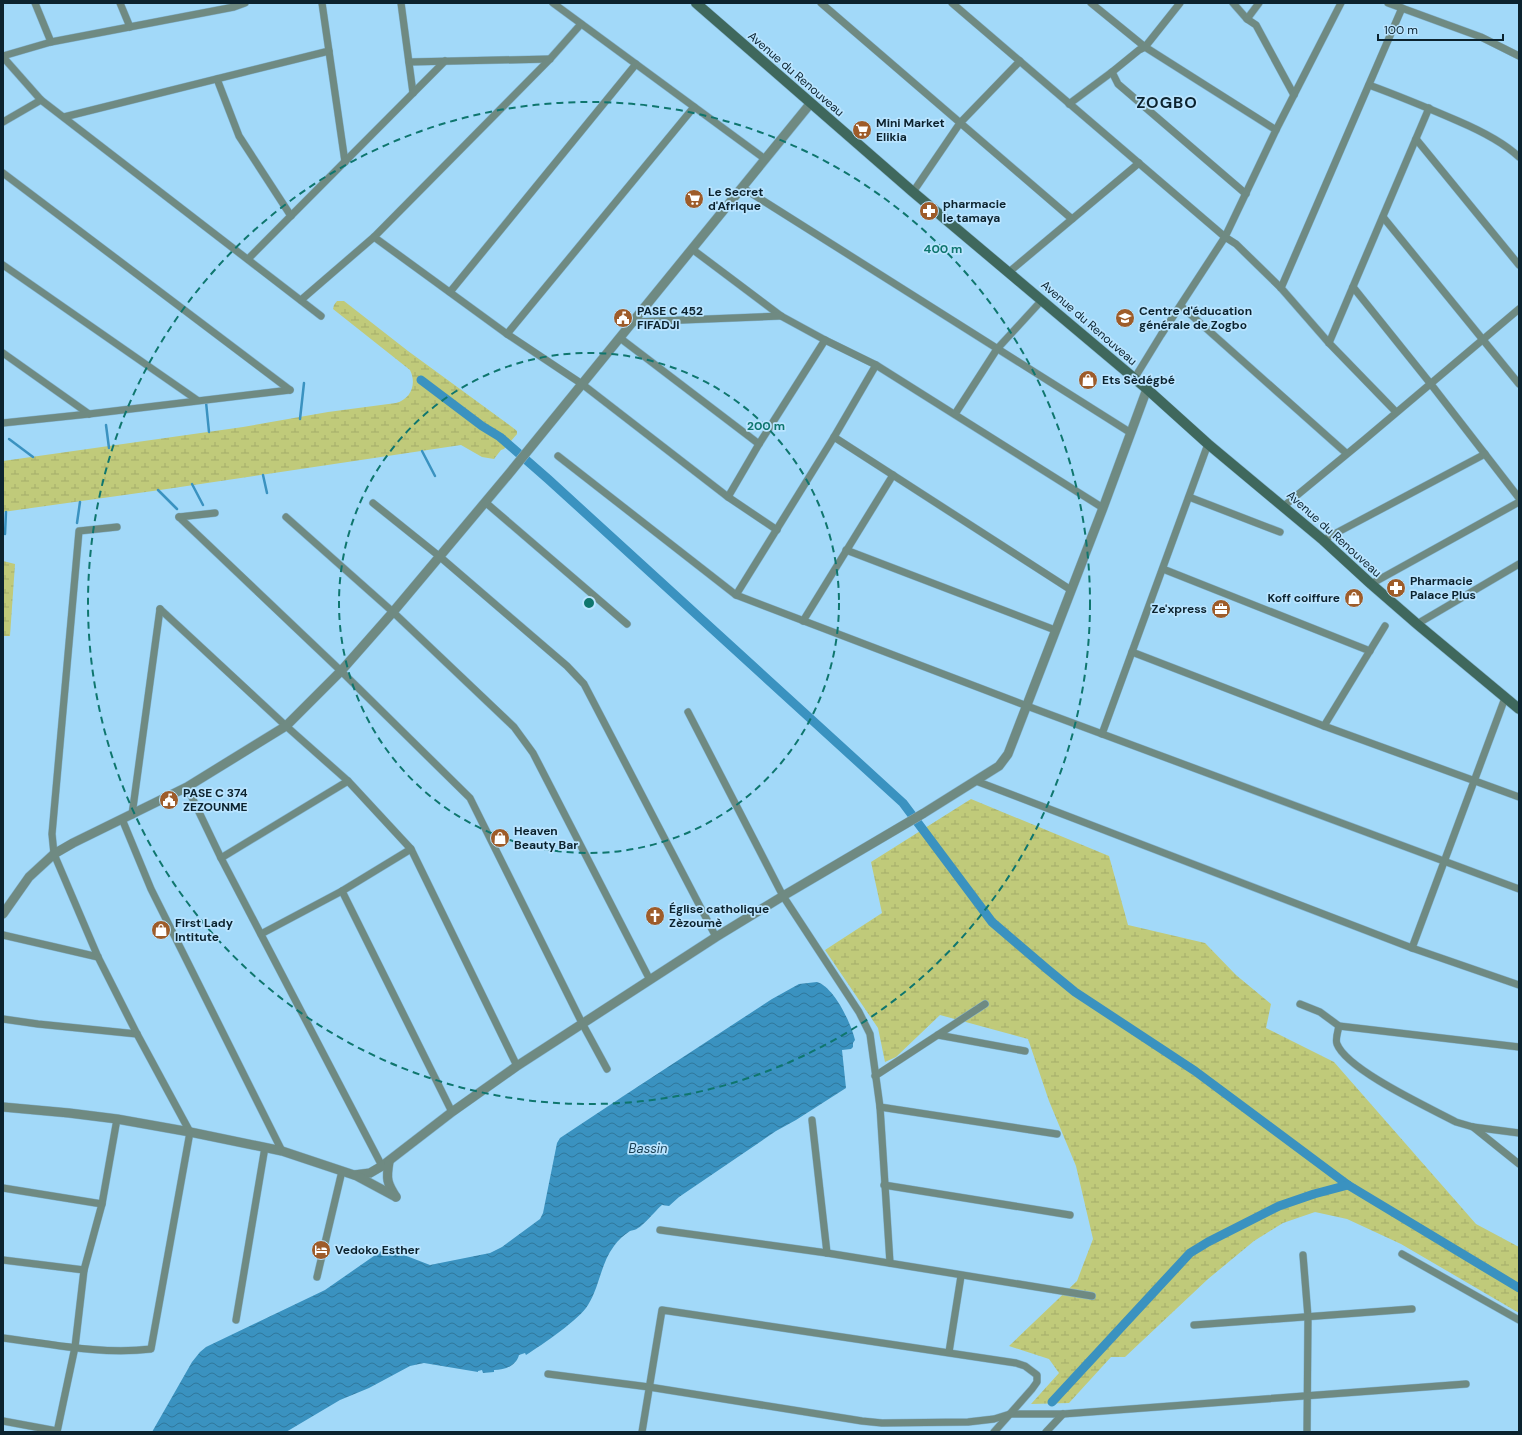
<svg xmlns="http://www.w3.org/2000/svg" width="1522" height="1435" font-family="'DM Sans',sans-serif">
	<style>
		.wetland { fill: url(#wetland-marsh) }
		.water { fill: url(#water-waves) }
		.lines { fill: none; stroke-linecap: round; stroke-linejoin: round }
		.stream { stroke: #3a92c0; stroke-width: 2.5 }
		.canal { stroke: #3a92c0; stroke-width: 9 }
		.minor-casing { stroke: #84b5d1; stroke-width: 8 }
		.tertiary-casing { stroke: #84b5d1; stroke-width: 10 }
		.secondary-casing { stroke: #84b5d1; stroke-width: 11 }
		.minor { stroke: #6f8a82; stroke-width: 7 }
		.tertiary { stroke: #6f8a82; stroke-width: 9 }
		.secondary { stroke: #3f685d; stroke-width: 10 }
		.ring { fill: none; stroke: #0f766e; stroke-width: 2; stroke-dasharray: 7 5 }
		.labels { text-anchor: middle; stroke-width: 3.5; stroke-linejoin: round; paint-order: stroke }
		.street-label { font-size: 12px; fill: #0c232f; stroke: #b9e4ff }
		.poi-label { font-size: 12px; font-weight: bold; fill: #0c232f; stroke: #b9e4ff; text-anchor: start }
		.water-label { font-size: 13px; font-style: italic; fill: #193e52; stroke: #b9e4ff }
		.district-label { font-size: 16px; font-weight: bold; letter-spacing: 1px; fill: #0c232f; stroke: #b9e4ff }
		.centre { fill: #0f766e; stroke: #b9e4ff; stroke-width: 2 }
		.ring-label { font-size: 12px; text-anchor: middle; font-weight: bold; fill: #0f766e; stroke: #b9e4ff; stroke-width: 3.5; stroke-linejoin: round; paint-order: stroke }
	</style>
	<defs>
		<pattern id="wetland-marsh" width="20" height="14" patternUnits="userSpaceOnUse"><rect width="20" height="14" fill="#c0ca7a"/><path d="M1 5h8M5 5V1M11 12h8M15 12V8" fill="none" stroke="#a4ad6a"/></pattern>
		<pattern id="water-waves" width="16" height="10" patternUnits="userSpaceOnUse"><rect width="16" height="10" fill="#3a92c0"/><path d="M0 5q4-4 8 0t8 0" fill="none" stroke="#2f779c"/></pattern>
	</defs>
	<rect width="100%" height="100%" fill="#a2d9f9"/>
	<g class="wetland">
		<path d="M337 301H344L408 351 512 427 517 431V434L504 449 501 450 494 459 482 457 461 445 160 490 3 512V461L243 427 328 412 396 403C411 399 417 384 410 370L333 309 334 305Z"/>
		<polygon points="3,561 15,564 10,636 3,636"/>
		<polygon points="971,799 1109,856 1128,925 1205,943 1236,975 1271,1004 1266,1028 1334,1062 1476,1224 1519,1247 1519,1313 1401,1244 1347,1219 1315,1212 1283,1223 1254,1241 1208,1279 1125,1357 1111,1357 1069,1403 1031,1404 1059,1373 1049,1359 1009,1346 1077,1281 1093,1239 1076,1166 1049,1101 1028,1039 940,1015 896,1057 885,1062 878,1028 825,950 882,913 871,862"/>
	</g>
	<path class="water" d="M817 982C834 987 851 1023 855 1040L853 1043V1047L851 1049 842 1050 846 1088 796 1120 776 1131 679 1197 669 1206 662 1205C656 1210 643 1226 638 1228 636 1230 632 1230 630 1231 624 1235 618 1240 614 1246 600 1265 600 1286 588 1305 580 1319 542 1345 526 1355L525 1353 519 1355C516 1366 505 1370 494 1370V1372L483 1373 482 1370 478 1371V1372L424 1363 410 1366 369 1388 340 1400 286 1432H152L192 1362 200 1352 206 1347 325 1290 384 1249 391 1250 430 1265 490 1253 502 1247 540 1219 543 1213 557 1143 560 1138 625 1095 772 999 799 984Z"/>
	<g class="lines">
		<g class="stream">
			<polyline points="206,402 209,432"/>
			<polyline points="300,419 304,383"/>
			<polyline points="106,425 109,448"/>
			<polyline points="9,439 33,457"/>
			<polyline points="422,451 435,476"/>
			<polyline points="263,475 267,493"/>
			<polyline points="192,484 203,505"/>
			<polyline points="158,490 177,509"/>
			<polyline points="77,523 80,502"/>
			<polyline points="5,534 6,512"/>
		</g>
		<g class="canal">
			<polyline points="421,380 482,426 500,437 548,479 903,803 992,922 1047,969 1075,992 1195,1071 1348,1185 1519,1288"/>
			<polyline points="1052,1402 1190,1253 1208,1242 1279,1206 1314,1194 1348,1185"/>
		</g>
		<defs>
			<g id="minor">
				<polyline points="35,3 51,42"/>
				<polyline points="120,3 130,27"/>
				<polyline points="322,3 345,162"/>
				<polyline points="401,3 413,93"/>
				<polyline points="553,3 765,159"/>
				<polyline points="821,3 1072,219"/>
				<polyline points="952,3 1225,237 1236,244 1281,288 1329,343 1396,412"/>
				<polyline points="1091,3 1145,47 1276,130"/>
				<polyline points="1233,3 1247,19 1256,25 1294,95"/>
				<polyline points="1388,3 1481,37 1519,56"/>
				<polyline points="1247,19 1259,3"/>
				<polyline points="3,56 51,42 234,7 245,3"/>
				<polyline points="3,57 41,100 321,316"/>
				<polyline points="409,62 550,59"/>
				<polyline points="1112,72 1118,84 1125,90 1246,194"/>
				<polyline points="217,79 239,136 291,216"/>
				<path d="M1369 85C1399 96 1428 108 1458 121 1479 130 1502 141 1519 157"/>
				<polyline points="1069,104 1112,72 1139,50 1145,47 1180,3"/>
				<polyline points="64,117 329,51"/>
				<polyline points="3,122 41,100"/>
				<polyline points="1416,139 1519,265"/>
				<polyline points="3,173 290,390"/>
				<polyline points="743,188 1131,433"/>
				<polyline points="913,192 960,123 1020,61"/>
				<polyline points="1383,217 1519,384"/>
				<polyline points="374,237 507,334 582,384 728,497 777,530"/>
				<polyline points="692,249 781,316 825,340 876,365 1103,508"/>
				<polyline points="248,259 445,61"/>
				<polyline points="3,265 197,400"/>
				<polyline points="1009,272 1139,163"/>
				<polyline points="1353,287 1430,383 1519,498"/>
				<polyline points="1281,288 1402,8"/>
				<polyline points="450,292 636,64"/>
				<polyline points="301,300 374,237 550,59 581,24"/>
				<polyline points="1181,306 1346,453"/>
				<polyline points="633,322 781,316"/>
				<polyline points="507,334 694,107"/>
				<polyline points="620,338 759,444"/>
				<polyline points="1329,343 1429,108"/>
				<polyline points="3,353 89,414"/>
				<polyline points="1134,379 1161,335 1225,237 1276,130 1341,3"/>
				<polyline points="955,414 997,349 1042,300"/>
				<polyline points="3,423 89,414 290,390"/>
				<polyline points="834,437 1071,590"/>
				<polyline points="558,456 736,595 1027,706 1519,889"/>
				<polyline points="728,497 759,444 825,340"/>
				<polyline points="1189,497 1280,532"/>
				<polyline points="485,502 627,624"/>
				<polyline points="373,503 439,556 567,666 584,684 716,937"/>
				<polyline points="1284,506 1364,440 1519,309"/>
				<polyline points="179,517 341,671 470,798 582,1023 607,1069"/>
				<polyline points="179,517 215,513"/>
				<polyline points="286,517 393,612 514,727 533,753 650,980"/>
				<polyline points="1323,540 1485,454"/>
				<polyline points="846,550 1055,630"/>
				<polyline points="1163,569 1370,651"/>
				<polyline points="1371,584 1519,502"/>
				<polyline points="736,595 834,437 876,365"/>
				<polyline points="160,609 286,726 348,781 411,849 517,1066"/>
				<polyline points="803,621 893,475"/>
				<polyline points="1417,624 1519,564"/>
				<polyline points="1132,652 1324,726 1519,797"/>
				<polyline points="688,712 783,896 859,1012 870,1034 880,1107 890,1263"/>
				<polyline points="1324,726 1385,626"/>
				<polyline points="1102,734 1208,444"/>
				<polyline points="976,781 1412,948 1519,985"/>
				<polyline points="187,787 221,858 382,1166"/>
				<polyline points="132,815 160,609"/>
				<polyline points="122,819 151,889 282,1151"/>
				<polyline points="221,858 348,781"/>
				<polyline points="342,891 452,1112"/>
				<polyline points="261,934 342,891 411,849"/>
				<polyline points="3,935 98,957"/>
				<polyline points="1412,948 1505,698"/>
				<polyline points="1300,1004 1320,1012 1339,1026 1519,1047"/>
				<polyline points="3,1019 38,1024 137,1034"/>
				<path d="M1339 1026C1338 1031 1335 1040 1337 1044 1347 1070 1430 1108 1456 1122L1473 1127 1519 1133"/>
				<polyline points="938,1035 1025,1051"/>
				<polyline points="875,1076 985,1004"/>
				<polyline points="880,1107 1057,1134"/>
				<polyline points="812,1120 827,1253"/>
				<polyline points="1473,1127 1519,1164"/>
				<polyline points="884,1185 1070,1215"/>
				<polyline points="3,1188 102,1204"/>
				<polyline points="660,1230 827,1253 1092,1296"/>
				<polyline points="1402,1254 1519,1320"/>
				<polyline points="1303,1255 1308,1317 1307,1432"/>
				<polyline points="3,1260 84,1270"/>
				<polyline points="317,1277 342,1171"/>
				<polyline points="236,1320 265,1147"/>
				<polyline points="1194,1325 1412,1309"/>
				<path d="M3 1338C51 1344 102 1355 151 1349L190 1132 137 1034 98 957 54 854 52 834 79 531 117 527"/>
				<polyline points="949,1352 961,1276"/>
				<polyline points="548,1374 649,1387 862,1421 882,1423 968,1422 994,1419 1010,1414 1063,1414 1466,1384"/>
				<polyline points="3,1421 57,1431"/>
				<polyline points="57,1432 75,1347 84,1270 102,1204 117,1119"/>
				<polyline points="642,1432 662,1310 1016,1363 1025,1366 1037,1375 1037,1382 1032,1389 994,1432"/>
				<polyline points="1046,1432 1063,1414"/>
			</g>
			<g id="tertiary">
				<polyline points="3,914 29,877 54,854 73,843 187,787 286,726 341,671 393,612 508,475 810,104"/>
				<polyline points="3,1107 69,1113 117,1119 190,1132 282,1151 354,1175 370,1173 382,1166 452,1112 517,1066 716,937 783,896 924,813 999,766 1008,754 1103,508 1147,389"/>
				<path d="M389 1162C386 1179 387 1183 396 1197"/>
				<polyline points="355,1175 396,1197"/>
			</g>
			<polyline id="secondary" points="696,3 913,192 1147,389 1208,444 1323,540 1371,584 1417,624 1519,709"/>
		</defs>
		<use href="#minor" class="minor-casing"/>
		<use href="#tertiary" class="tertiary-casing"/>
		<use href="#secondary" class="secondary-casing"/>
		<use href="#minor" class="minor"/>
		<use href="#tertiary" class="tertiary"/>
		<use href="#secondary" class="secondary"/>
	</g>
	<g class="ring">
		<circle cx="589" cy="603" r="250"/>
		<circle cx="589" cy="603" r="501"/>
	</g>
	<defs>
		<symbol id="supermarket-disc" viewBox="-11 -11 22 22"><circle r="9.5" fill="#9e5c2a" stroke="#b9e4ff"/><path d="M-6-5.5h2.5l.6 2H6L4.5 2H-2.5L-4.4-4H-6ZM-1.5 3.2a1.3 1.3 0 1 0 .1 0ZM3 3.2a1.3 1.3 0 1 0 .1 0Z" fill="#fff"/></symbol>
		<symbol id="pharmacy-disc" viewBox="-11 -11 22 22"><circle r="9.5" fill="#9e5c2a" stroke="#b9e4ff"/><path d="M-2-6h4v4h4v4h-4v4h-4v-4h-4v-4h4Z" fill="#fff"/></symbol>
		<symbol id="civic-disc" viewBox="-11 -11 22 22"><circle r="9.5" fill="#9e5c2a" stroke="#b9e4ff"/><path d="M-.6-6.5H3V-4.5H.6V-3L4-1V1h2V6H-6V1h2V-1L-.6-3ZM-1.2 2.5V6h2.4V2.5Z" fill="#fff"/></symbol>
		<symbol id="university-disc" viewBox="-11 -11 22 22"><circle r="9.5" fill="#9e5c2a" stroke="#b9e4ff"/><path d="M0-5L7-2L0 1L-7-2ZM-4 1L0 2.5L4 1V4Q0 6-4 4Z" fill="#fff"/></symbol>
		<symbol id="shop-disc" viewBox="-11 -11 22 22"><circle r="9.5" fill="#9e5c2a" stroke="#b9e4ff"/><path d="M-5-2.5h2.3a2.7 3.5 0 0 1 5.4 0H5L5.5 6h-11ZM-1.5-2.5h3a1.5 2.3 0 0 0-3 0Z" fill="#fff"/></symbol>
		<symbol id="office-disc" viewBox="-11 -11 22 22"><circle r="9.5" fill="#9e5c2a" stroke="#b9e4ff"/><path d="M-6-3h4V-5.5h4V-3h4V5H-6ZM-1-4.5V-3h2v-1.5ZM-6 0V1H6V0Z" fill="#fff"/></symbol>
		<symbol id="church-disc" viewBox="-11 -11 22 22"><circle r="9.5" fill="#9e5c2a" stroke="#b9e4ff"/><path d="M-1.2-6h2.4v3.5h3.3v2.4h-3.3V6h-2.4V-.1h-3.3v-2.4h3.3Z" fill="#fff"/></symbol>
		<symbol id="hotel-disc" viewBox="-11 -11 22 22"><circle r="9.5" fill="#9e5c2a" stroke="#b9e4ff"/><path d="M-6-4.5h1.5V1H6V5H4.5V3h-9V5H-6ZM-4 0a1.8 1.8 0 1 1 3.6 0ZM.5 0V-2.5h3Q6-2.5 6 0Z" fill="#fff"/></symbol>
	</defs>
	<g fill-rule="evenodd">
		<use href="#supermarket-disc" x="851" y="119" width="22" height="22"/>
		<use href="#supermarket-disc" x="683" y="188" width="22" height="22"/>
		<use href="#pharmacy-disc" x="918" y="200" width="22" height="22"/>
		<use href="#civic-disc" x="612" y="307" width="22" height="22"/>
		<use href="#university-disc" x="1114" y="307" width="22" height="22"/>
		<use href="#shop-disc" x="1077" y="369" width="22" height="22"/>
		<use href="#pharmacy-disc" x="1385" y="577" width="22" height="22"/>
		<use href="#shop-disc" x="1343" y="587" width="22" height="22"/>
		<use href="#office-disc" x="1210" y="598" width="22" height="22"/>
		<use href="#civic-disc" x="158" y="789" width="22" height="22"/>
		<use href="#shop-disc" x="489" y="827" width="22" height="22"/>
		<use href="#church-disc" x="644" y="905" width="22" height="22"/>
		<use href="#shop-disc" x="150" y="919" width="22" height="22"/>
		<use href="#hotel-disc" x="310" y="1239" width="22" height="22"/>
	</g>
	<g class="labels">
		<g class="street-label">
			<text transform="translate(796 74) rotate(41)" y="4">Avenue du Renouveau</text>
			<text transform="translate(1089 323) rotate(41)" y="4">Avenue du Renouveau</text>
			<text transform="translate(1334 534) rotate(42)" y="4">Avenue du Renouveau</text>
		</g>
		<g class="poi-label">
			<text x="876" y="127">Mini Market<tspan x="876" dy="14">Elikia</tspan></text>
			<text x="708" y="196">Le Secret<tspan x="708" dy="14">d'Afrique</tspan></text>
			<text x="943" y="208">pharmacie<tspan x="943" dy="14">le tamaya</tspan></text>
			<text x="637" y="315">PASE C 452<tspan x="637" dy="14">FIFADJI</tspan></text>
			<text x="1139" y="315">Centre d'éducation<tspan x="1139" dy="14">générale de Zogbo</tspan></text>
			<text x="1102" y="384">Ets Sèdégbé</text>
			<text x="1410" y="585">Pharmacie<tspan x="1410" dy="14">Palace Plus</tspan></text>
			<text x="1340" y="602" text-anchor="end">Koff coiffure</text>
			<text x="1207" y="613" text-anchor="end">Ze'xpress</text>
			<text x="183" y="797">PASE C 374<tspan x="183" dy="14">ZEZOUNME</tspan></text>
			<text x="514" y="835">Heaven<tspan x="514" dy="14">Beauty Bar</tspan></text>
			<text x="669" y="913">Église catholique<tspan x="669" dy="14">Zèzoumè</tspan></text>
			<text x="175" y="927">First Lady<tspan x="175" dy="14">Intitute</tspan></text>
			<text x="335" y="1254">Vedoko Esther</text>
		</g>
		<g class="water-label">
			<text x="648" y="1153">Bassin</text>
		</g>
		<g class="district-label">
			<text x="1167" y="108">ZOGBO</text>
		</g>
	</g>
	<circle cx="589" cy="603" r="6" class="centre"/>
	<g class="ring-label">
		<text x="943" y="253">400 m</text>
		<text x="766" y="430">200 m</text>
	</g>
	<rect width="1522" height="1435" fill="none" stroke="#0c232f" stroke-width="8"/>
	<path d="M1378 34v6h125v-6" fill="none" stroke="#0c232f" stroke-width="2"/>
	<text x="1384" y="34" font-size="12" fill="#0c232f" stroke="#b9e4ff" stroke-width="3" paint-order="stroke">100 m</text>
</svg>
